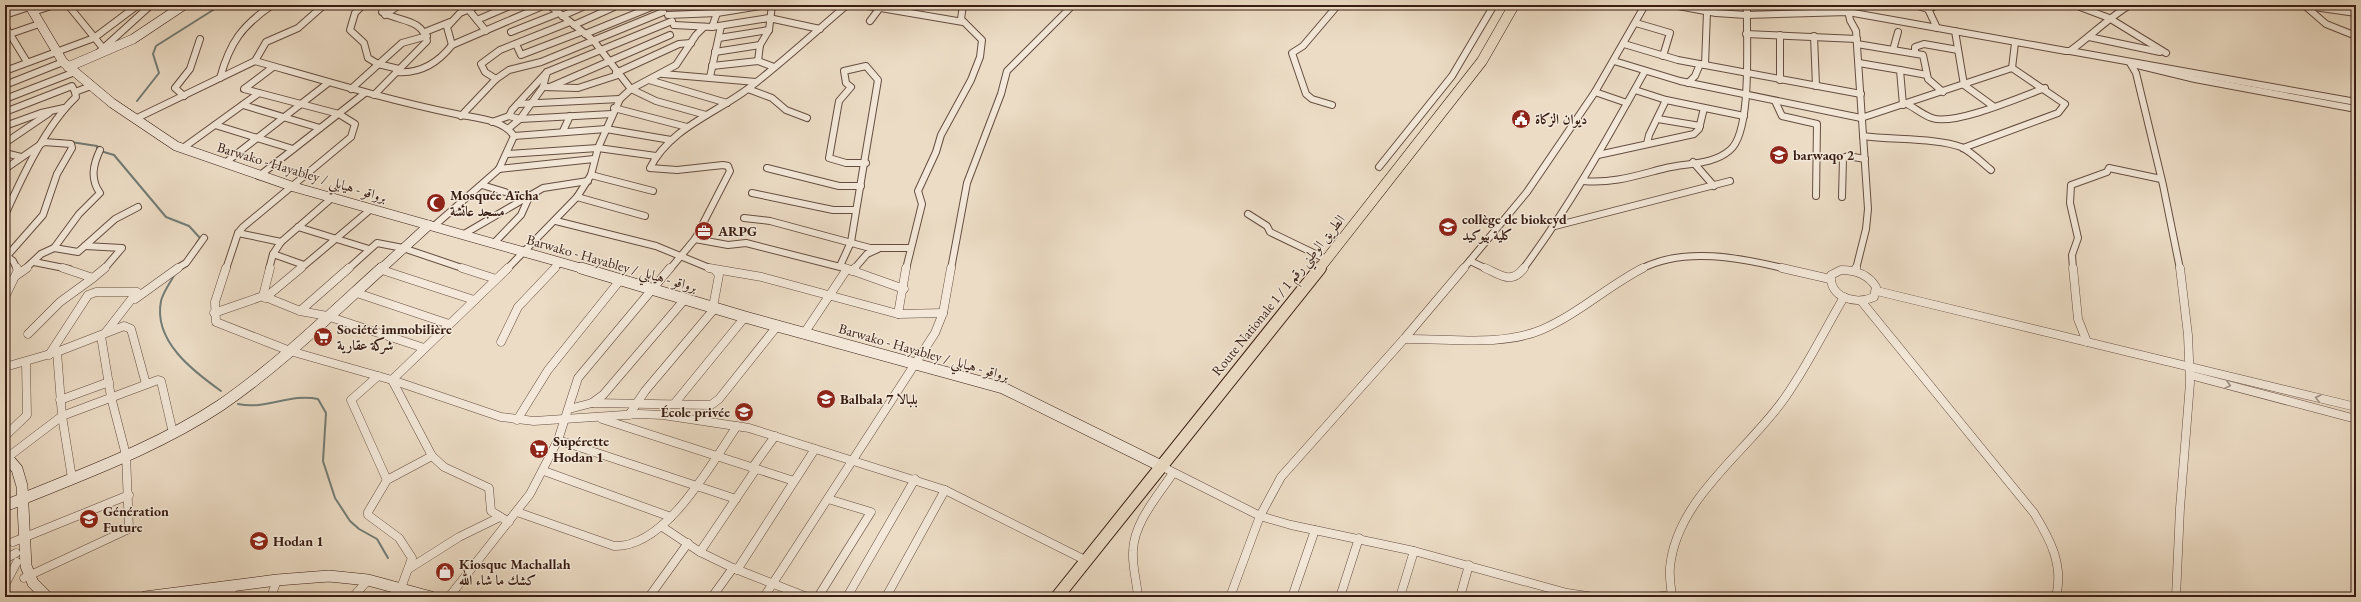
<svg xmlns="http://www.w3.org/2000/svg" width="2361" height="602" font-family="'EB Garamond',Amiri,serif">
	<style>
		.lines { fill: none; stroke-linecap: round; stroke-linejoin: round }
		.stream { stroke: #727c76; stroke-width: 2 }
		.street-far1-casing { stroke: #654d40; stroke-width: 8 }
		.street-casing { stroke: #654d40; stroke-width: 9 }
		.secondary-far1-casing { stroke: #381d13; stroke-width: 10 }
		.secondary-casing { stroke: #381d13; stroke-width: 12 }
		.primary-far1-casing { stroke: #381d13; stroke-width: 11 }
		.primary-casing { stroke: #381d13; stroke-width: 14 }
		.street-far1 { stroke: #f3e8d9; stroke-width: 6 }
		.street { stroke: #f3e8d9; stroke-width: 8 }
		.secondary-far1 { stroke: #f3e8d9; stroke-width: 9 }
		.secondary { stroke: #f3e8d9; stroke-width: 11 }
		.primary-far1 { stroke: #ecdcc5; stroke-width: 10 }
		.primary { stroke: #ecdcc5; stroke-width: 12 }
		.oneway { stroke: #9f8d80 }
		.labels { text-anchor: middle; stroke-width: 3; stroke-linejoin: round; paint-order: stroke }
		.poi-label { font-size: 14px; font-weight: bold; fill: #381d13; stroke: #f3e8d9; text-anchor: start }
		.street-label { font-size: 14px; fill: #381d13; stroke: #f3e8d9 }
	</style>
	<rect width="100%" height="100%" fill="#ecdcc5"/>
	<filter id="stains"><feTurbulence type="fractalNoise" baseFrequency=".005" numOctaves="4"/><feColorMatrix values="0 0 0 0 .2 0 0 0 0 .09 0 0 0 0 .02 0 0 0 .5 -.17"/></filter>
	<radialGradient id="worn" r=".72"><stop offset=".6" stop-color="#630" stop-opacity="0"/><stop offset="1" stop-color="#630" stop-opacity=".3"/></radialGradient>
	<g class="lines">
		<g class="stream">
			<polyline points="137,101 159,73 153,54 156,46 221,5"/>
			<polyline points="58,140 97,146 97,150 114,155 166,217 189,226 200,238 196,244"/>
			<path d="M175 274C170 283 163 292 161 301 153 341 193 371 221 391"/>
			<path d="M238 404C266 410 290 393 318 399L326 413 323 461 335 498 350 521 359 529 377 539 388 558"/>
		</g>
		<defs>
			<g id="street-far1">
				<polyline points="68,5 103,48"/>
				<polyline points="363,5 355,13 350,30 364,43 368,58 378,64 399,69"/>
				<polyline points="549,5 593,40 631,89 656,101 706,115"/>
				<polyline points="830,5 832,6"/>
				<polyline points="863,5 963,22"/>
				<polyline points="953,5 962,7"/>
				<polyline points="1330,5 1347,5"/>
				<path d="M1673 5 1716 13 1746 15 1848 12 2066 51H2070C2091 36 2108 18 2130 5"/>
				<polyline points="1847,5 1850,20 1856,31 1868,209 1866,229 1856,269"/>
				<polyline points="1914,5 1928,9 1938,5"/>
				<polyline points="2075,5 2109,18 2166,53"/>
				<polyline points="2304,5 2326,24 2356,36"/>
				<polyline points="2307,6 2356,13"/>
				<polyline points="468,9 486,31"/>
				<polyline points="1928,9 1937,28"/>
				<polyline points="33,12 54,5"/>
				<polyline points="5,15 29,7"/>
				<polyline points="385,15 399,5"/>
				<polyline points="668,15 717,13 767,5"/>
				<polyline points="562,16 587,5"/>
				<polyline points="477,20 512,5"/>
				<polyline points="870,21 882,5"/>
				<polyline points="1636,23 1670,33 1663,56"/>
				<polyline points="574,25 614,7"/>
				<polyline points="674,25 712,27 769,18 820,29"/>
				<polyline points="5,26 27,62"/>
				<polyline points="712,27 720,5"/>
				<polyline points="1955,31 1964,85 1993,106"/>
				<polyline points="425,32 450,22"/>
				<polyline points="511,32 559,13"/>
				<polyline points="10,34 39,24"/>
				<polyline points="585,34 654,6"/>
				<polyline points="1746,34 1857,39"/>
				<polyline points="1780,35 1780,80"/>
				<polyline points="1814,36 1816,86"/>
				<polyline points="2089,37 2160,52"/>
				<polyline points="719,38 769,30"/>
				<polyline points="516,44 521,55 581,32"/>
				<polyline points="1624,44 1678,60 1861,94"/>
				<polyline points="1857,44 1923,55 1928,79 1943,92"/>
				<polyline points="452,45 447,27 460,13 479,5"/>
				<polyline points="1893,50 1898,32"/>
				<polyline points="2070,51 2356,102"/>
				<polyline points="715,52 760,45"/>
				<polyline points="98,53 151,5"/>
				<polyline points="1915,53 1915,47 1924,44 1958,50"/>
				<polyline points="255,61 266,42 298,28 324,5"/>
				<polyline points="758,61 760,45 769,30 772,5"/>
				<polyline points="1614,61 1680,81 1861,118 2012,68 2015,43"/>
				<polyline points="1859,63 1900,70 1903,105"/>
				<polyline points="2130,63 2136,73 2163,185 2180,269"/>
				<polyline points="2133,64 2195,79 2356,109"/>
				<polyline points="1705,65 1707,12"/>
				<polyline points="712,66 758,61 774,67"/>
				<polygon points="866,66 878,80 864,163 846,163 829,158 839,101 851,87 846,83 844,71"/>
				<polyline points="1900,70 1927,75"/>
				<polyline points="5,71 94,38 138,5"/>
				<path d="M396 72C419 74 438 63 452 45L545 5"/>
				<polyline points="616,73 679,44 691,43"/>
				<polyline points="663,74 756,82"/>
				<polyline points="710,77 721,26"/>
				<path d="M220 78C230 42 242 26 272 5"/>
				<polyline points="496,79 485,72 481,64 500,50 570,22"/>
				<polyline points="649,80 727,103"/>
				<polyline points="1688,83 1695,76 1700,64"/>
				<polyline points="5,85 63,62"/>
				<polyline points="543,87 578,88 618,75"/>
				<polyline points="550,87 670,35"/>
				<polyline points="351,89 402,43 427,36"/>
				<polyline points="748,89 772,98 786,110 807,118"/>
				<polyline points="1635,90 1666,100 1744,116"/>
				<polyline points="1595,92 1627,103"/>
				<polyline points="259,93 244,89 273,67"/>
				<path d="M374 95 427 41C422 18 399 22 382 12L384 5"/>
				<polyline points="184,96 175,88 190,69 200,39"/>
				<polyline points="5,99 75,72"/>
				<polyline points="1775,101 1782,116 1817,124 1816,196"/>
				<polyline points="518,104 620,99"/>
				<path d="M1907 104C1915 108 1923 115 1932 118 1954 126 2021 97 2045 88"/>
				<polyline points="243,105 320,128"/>
				<polyline points="1332,105 1312,99 1306,94 1292,53 1303,46 1337,6"/>
				<polyline points="614,108 687,127"/>
				<polyline points="5,112 72,86 75,92"/>
				<polyline points="461,116 496,79 509,70 541,62 663,12"/>
				<path d="M135 119 255 61C322 80 388 100 456 114 475 118 503 119 514 136L499 169 434 226"/>
				<polyline points="520,119 612,114"/>
				<polyline points="520,119 543,87 547,72"/>
				<polyline points="1658,119 1700,126"/>
				<polyline points="492,122 509,116"/>
				<polyline points="215,125 293,149"/>
				<polyline points="5,126 41,113 64,108"/>
				<polyline points="509,128 520,119 509,116 512,110 547,72 672,21"/>
				<polyline points="563,131 570,116"/>
				<polyline points="514,136 606,129 671,140"/>
				<path d="M1863 136C1891 140 1938 138 1961 147 1972 152 1982 163 1991 170"/>
				<polyline points="5,143 49,113"/>
				<polyline points="1647,144 1649,135 1666,100"/>
				<polyline points="183,148 259,93 339,114 355,124 351,137 243,227 238,233 226,269"/>
				<polyline points="1963,148 2058,113 2065,104 2012,68"/>
				<polyline points="5,153 21,157"/>
				<polyline points="507,154 598,148 656,156"/>
				<polyline points="1598,155 1694,134 1699,129 1704,108"/>
				<polyline points="1693,162 1714,186"/>
				<polyline points="225,163 328,83"/>
				<polyline points="864,163 866,163"/>
				<polyline points="1379,167 1452,76 1494,5"/>
				<polyline points="767,168 839,186 861,186"/>
				<polyline points="5,169 44,142 71,144 72,148 57,174 43,215 7,256"/>
				<polyline points="499,169 594,159"/>
				<polyline points="591,175 653,191"/>
				<polyline points="259,176 365,93"/>
				<path d="M1583 181C1613 184 1638 175 1666 168 1687 163 1713 165 1730 150 1753 131 1746 36 1747 5"/>
				<polyline points="482,185 505,192"/>
				<polyline points="752,193 833,210 856,210"/>
				<polyline points="577,197 645,216"/>
				<polyline points="1842,197 1843,158 1848,156 1865,159"/>
				<polyline points="1248,214 1267,226 1270,232 1326,259"/>
				<path d="M5 215C22 177 46 125 76 97L75 92 91 86"/>
				<polyline points="744,218 770,221 870,248 910,248"/>
				<polyline points="556,221 656,246 712,269"/>
				<polyline points="1555,226 1730,181"/>
				<polyline points="298,227 369,249"/>
				<polyline points="238,233 281,242"/>
				<polyline points="464,234 543,188 588,181"/>
				<polyline points="695,239 728,245 746,243 848,269"/>
				<polyline points="494,243 521,215 530,195"/>
				<polyline points="85,246 122,248 104,269"/>
				<polyline points="54,248 78,252 115,219 138,207"/>
				<polyline points="273,254 304,265"/>
				<polyline points="5,255 13,261 17,269"/>
				<polyline points="1470,261 1487,269"/>
				<polyline points="34,262 69,269"/>
				<polyline points="840,266 851,242 864,163"/>
				<path d="M25 269 41 254 54 248 79 214 100 193C90 179 93 165 100 150"/>
				<polyline points="176,269 186,263 204,238"/>
				<polyline points="269,269 273,254 281,242 333,197"/>
				<polyline points="300,269 371,209"/>
				<polyline points="348,269 377,243 403,248 465,269"/>
				<polyline points="507,269 577,197 591,175 598,148 620,99 631,89 676,65 696,35 704,27"/>
				<polyline points="554,269 560,262"/>
				<path d="M670 269 695 239 730 171 728 166 723 165 677 170 650 168C670 128 715 114 749 88 783 62 814 33 847 5"/>
				<polyline points="854,269 867,254 878,249"/>
				<polyline points="906,269 922,204 918,191 936,152 941,135 971,80 980,57 982,40 961,19 963,5"/>
				<polyline points="951,269 967,183 1001,94 1007,71 1073,5"/>
				<polyline points="1463,269 1527,192 1595,92 1645,5"/>
				<path d="M1523 269C1570 206 1607 139 1645 71"/>
				<path d="M1641 269C1684 246 1741 258 1787 269"/>
				<polyline points="2073,269 2072,255 2078,238 2070,203 2071,185 2107,172 2109,168 2161,179"/>
			</g>
			<g id="street">
				<polyline points="226,268 215,302 216,322 290,351 392,380 501,417 534,421 639,414 663,415 749,428 945,490 1085,560"/>
				<polyline points="462,268 496,279"/>
				<polyline points="709,268 762,277 898,314 943,313"/>
				<polyline points="845,268 904,289"/>
				<path d="M1485 268C1501 275 1511 285 1524 268"/>
				<polyline points="1782,268 1830,279"/>
				<polyline points="2073,268 2078,319 2087,342"/>
				<polyline points="379,269 474,300"/>
				<path d="M1841 270C1856 270 1868 274 1876 287L1874 297C1856 305 1829 298 1831 275Z"/>
				<polyline points="852,271 855,268"/>
				<polyline points="1855,271 1856,268"/>
				<polyline points="17,275 27,268"/>
				<polyline points="93,278 105,268"/>
				<polyline points="1877,291 2356,407"/>
				<polyline points="354,292 449,324"/>
				<polyline points="263,296 300,311 327,316 424,348"/>
				<polyline points="5,297 18,270 17,268"/>
				<polyline points="265,298 301,268"/>
				<polyline points="135,299 178,268"/>
				<path d="M1862 302 2034 513C2050 539 2064 565 2056 597"/>
				<polyline points="713,307 719,275 715,270"/>
				<polyline points="300,311 349,268"/>
				<polyline points="214,313 263,296 270,268"/>
				<polyline points="898,314 906,268"/>
				<polyline points="805,332 847,269"/>
				<polyline points="28,334 60,302 93,278 63,268"/>
				<path d="M1404 339C1448 338 1500 347 1541 330 1578 314 1608 286 1643 268"/>
				<polyline points="501,342 518,307 555,268"/>
				<polyline points="49,355 88,295 96,292 137,292 106,332"/>
				<polyline points="5,367 57,352 124,326 131,329 146,384"/>
				<polyline points="2190,375 2356,419"/>
				<polyline points="378,376 351,400 387,480"/>
				<polyline points="392,380 508,268"/>
				<polyline points="392,380 432,456 444,467 489,488 491,511 509,522"/>
				<polyline points="60,400 109,382"/>
				<polyline points="592,403 711,405 719,399 778,325"/>
				<polyline points="674,404 745,317"/>
				<polyline points="569,409 592,403 603,395 685,299"/>
				<polyline points="629,415 645,391 715,308"/>
				<polyline points="602,419 794,481"/>
				<polyline points="517,420 548,370 621,279"/>
				<polyline points="5,436 27,415 26,362"/>
				<polyline points="558,440 736,499"/>
				<polyline points="8,457 62,416 57,352"/>
				<polyline points="1161,466 1260,516 1291,525 1414,551 1567,593 1594,597"/>
				<polyline points="752,468 775,436"/>
				<polyline points="544,471 671,517"/>
				<polyline points="72,478 62,416 158,380 161,381 173,433"/>
				<path d="M517 512 614 546C666 548 711 464 737 426"/>
				<polyline points="661,526 700,552 733,568 807,597"/>
				<polyline points="13,542 129,495"/>
				<polyline points="700,552 756,469"/>
				<polyline points="5,559 16,553"/>
				<polyline points="410,568 459,537 500,517"/>
				<polyline points="737,570 815,449"/>
				<polyline points="24,578 129,529 126,455 111,397 101,336"/>
				<polyline points="5,585 17,562"/>
				<polyline points="401,588 412,558 399,538 368,515 368,512 387,480 432,456"/>
				<polyline points="229,597 234,585"/>
				<polyline points="271,597 277,580"/>
				<polyline points="353,597 368,580"/>
				<polyline points="449,597 530,494 558,440 578,378 670,268"/>
				<polyline points="649,597 688,543"/>
				<polyline points="712,597 733,568"/>
				<polyline points="764,597 935,333 943,313 951,268"/>
				<polyline points="818,597 871,512 828,499"/>
				<polyline points="847,597 915,479"/>
				<polyline points="886,597 945,490"/>
				<path d="M1138 597C1137 582 1132 567 1133 551 1134 522 1158 496 1173 473"/>
				<polyline points="1230,597 1260,516 1281,477 1404,339 1464,268"/>
				<polyline points="1292,597 1315,530"/>
				<polyline points="1340,597 1359,538"/>
				<polyline points="1400,597 1414,551"/>
				<polyline points="1460,597 1469,565"/>
				<polyline points="1653,597 1672,595"/>
				<path d="M1672 597C1671 587 1669 576 1670 567 1677 498 1747 452 1784 399 1807 367 1824 331 1844 297"/>
				<polyline points="2176,597 2180,508 2190,383 2188,335 2180,268"/>
			</g>
			<g id="secondary-far1">
				<polyline points="29,5 63,62 112,103 176,146 294,187 584,269"/>
				<polyline points="68,67 133,39 184,5"/>
				<polyline points="381,269 429,225"/>
			</g>
			<g id="secondary">
				<polyline points="581,268 745,317 1003,388 1161,466"/>
				<polyline points="5,455 17,469 22,486 26,566 33,583 47,597"/>
				<path d="M5 506C77 476 155 449 221 405 279 365 330 315 382 268"/>
				<polyline points="145,597 277,580 329,576 368,580 431,597"/>
			</g>
			<polyline id="primary-far1" points="1319,269 1482,61 1514,5"/>
			<polyline id="primary" points="1057,597 1320,268"/>
		</defs>
		<use href="#street-far1" class="street-far1-casing"/>
		<use href="#street" class="street-casing"/>
		<use href="#secondary-far1" class="secondary-far1-casing"/>
		<use href="#secondary" class="secondary-casing"/>
		<use href="#primary-far1" class="primary-far1-casing"/>
		<use href="#primary" class="primary-casing"/>
		<use href="#street-far1" class="street-far1"/>
		<use href="#street" class="street"/>
		<use href="#secondary-far1" class="secondary-far1"/>
		<use href="#secondary" class="secondary"/>
		<use href="#primary-far1" class="primary-far1"/>
		<use href="#primary" class="primary"/>
	</g>
	<defs><path id="oneway-chevron" d="M-2-3.5L2.5 0L-2 3.5" fill="none" stroke-width="1.6" stroke-linecap="round" stroke-linejoin="round"/></defs>
	<g class="oneway">
		<use href="#oneway-chevron" transform="translate(2228 385) rotate(15)"/>
		<use href="#oneway-chevron" transform="translate(2318 398) rotate(-166)"/>
	</g>
	<defs>
		<symbol id="civic-disc" viewBox="-11 -11 22 22"><circle r="9.5" fill="#8f2418" stroke="#f3e8d9"/><path d="M-.6-6.5H3V-4.5H.6V-3L4-1V1h2V6H-6V1h2V-1L-.6-3ZM-1.2 2.5V6h2.4V2.5Z" fill="#fff"/></symbol>
		<symbol id="school-disc" viewBox="-11 -11 22 22"><circle r="9.5" fill="#8f2418" stroke="#f3e8d9"/><path d="M0-5L7-2L0 1L-7-2ZM-4 1L0 2.5L4 1V4Q0 6-4 4Z" fill="#fff"/></symbol>
		<symbol id="mosque-disc" viewBox="-11 -11 22 22"><circle r="9.5" fill="#8f2418" stroke="#f3e8d9"/><path d="M3.5-4.9A6 6 0 1 0 3.5 4.9A5 5 0 1 1 3.5-4.9Z" fill="#fff"/></symbol>
		<symbol id="office-disc" viewBox="-11 -11 22 22"><circle r="9.5" fill="#8f2418" stroke="#f3e8d9"/><path d="M-6-3h4V-5.5h4V-3h4V5H-6ZM-1-4.5V-3h2v-1.5ZM-6 0V1H6V0Z" fill="#fff"/></symbol>
		<symbol id="supermarket-disc" viewBox="-11 -11 22 22"><circle r="9.5" fill="#8f2418" stroke="#f3e8d9"/><path d="M-6-5.5h2.5l.6 2H6L4.5 2H-2.5L-4.4-4H-6ZM-1.5 3.2a1.3 1.3 0 1 0 .1 0ZM3 3.2a1.3 1.3 0 1 0 .1 0Z" fill="#fff"/></symbol>
		<symbol id="shop-disc" viewBox="-11 -11 22 22"><circle r="9.5" fill="#8f2418" stroke="#f3e8d9"/><path d="M-5-2.5h2.3a2.7 3.5 0 0 1 5.4 0H5L5.5 6h-11ZM-1.5-2.5h3a1.5 2.3 0 0 0-3 0Z" fill="#fff"/></symbol>
	</defs>
	<g fill-rule="evenodd">
		<use href="#civic-disc" x="1510" y="108" width="22" height="22"/>
		<use href="#school-disc" x="1768" y="144" width="22" height="22"/>
		<use href="#mosque-disc" x="425" y="192" width="22" height="22"/>
		<use href="#school-disc" x="1437" y="216" width="22" height="22"/>
		<use href="#office-disc" x="693" y="220" width="22" height="22"/>
		<use href="#supermarket-disc" x="312" y="326" width="22" height="22"/>
		<use href="#school-disc" x="815" y="388" width="22" height="22"/>
		<use href="#school-disc" x="733" y="401" width="22" height="22"/>
		<use href="#supermarket-disc" x="528" y="438" width="22" height="22"/>
		<use href="#school-disc" x="78" y="508" width="22" height="22"/>
		<use href="#school-disc" x="248" y="530" width="22" height="22"/>
		<use href="#shop-disc" x="434" y="561" width="22" height="22"/>
	</g>
	<g class="labels">
		<g class="poi-label">
			<text x="1535" y="124">ديوان الزكاة</text>
			<text x="1793" y="160">barwaqo 2</text>
			<text x="450" y="200">Mosquée Aïcha<tspan x="450" dy="16">مسجد عائشة</tspan></text>
			<text x="1462" y="224">collège de biokeyd<tspan x="1462" dy="16">كلية بيوكيد</tspan></text>
			<text x="718" y="236">ARPG</text>
			<text x="337" y="334">Société immobilière<tspan x="337" dy="16">شركة عقارية</tspan></text>
			<text x="840" y="404">Balbala 7 بلبالا</text>
			<text x="730" y="417" text-anchor="end">École privée</text>
			<text x="553" y="446">Supérette<tspan x="553" dy="16">Hodan 1</tspan></text>
			<text x="103" y="516">Génération<tspan x="103" dy="16">Future</tspan></text>
			<text x="273" y="546">Hodan 1</text>
			<text x="459" y="569">Kiosque Machallah<tspan x="459" dy="16">كشك ما شاء الله</tspan></text>
		</g>
		<g class="street-label">
			<text transform="translate(302 172) rotate(17)" y="5">Barwako - Hayabley / برواقو - هيابلي</text>
			<text transform="translate(612 263) rotate(16)" y="5">Barwako - Hayabley / برواقو - هيابلي</text>
			<text transform="translate(1278 295) rotate(-51)" y="5">Route Nationale 1 / الطريق الوطني رقم 1</text>
			<text transform="translate(924 352) rotate(16)" y="5">Barwako - Hayabley / برواقو - هيابلي</text>
		</g>
	</g>
	<rect width="2361" height="602" fill="none" stroke="#ecdcc5" stroke-width="20"/>
	<rect x="6" y="6" width="2349" height="590" fill="none" stroke="#381d13" stroke-width="2"/>
	<rect x="10" y="10" width="2341" height="582" fill="none" stroke="#381d13"/>
	<rect width="100%" height="100%" filter="url(#stains)"/>
	<rect width="100%" height="100%" fill="url(#worn)"/>
</svg>
